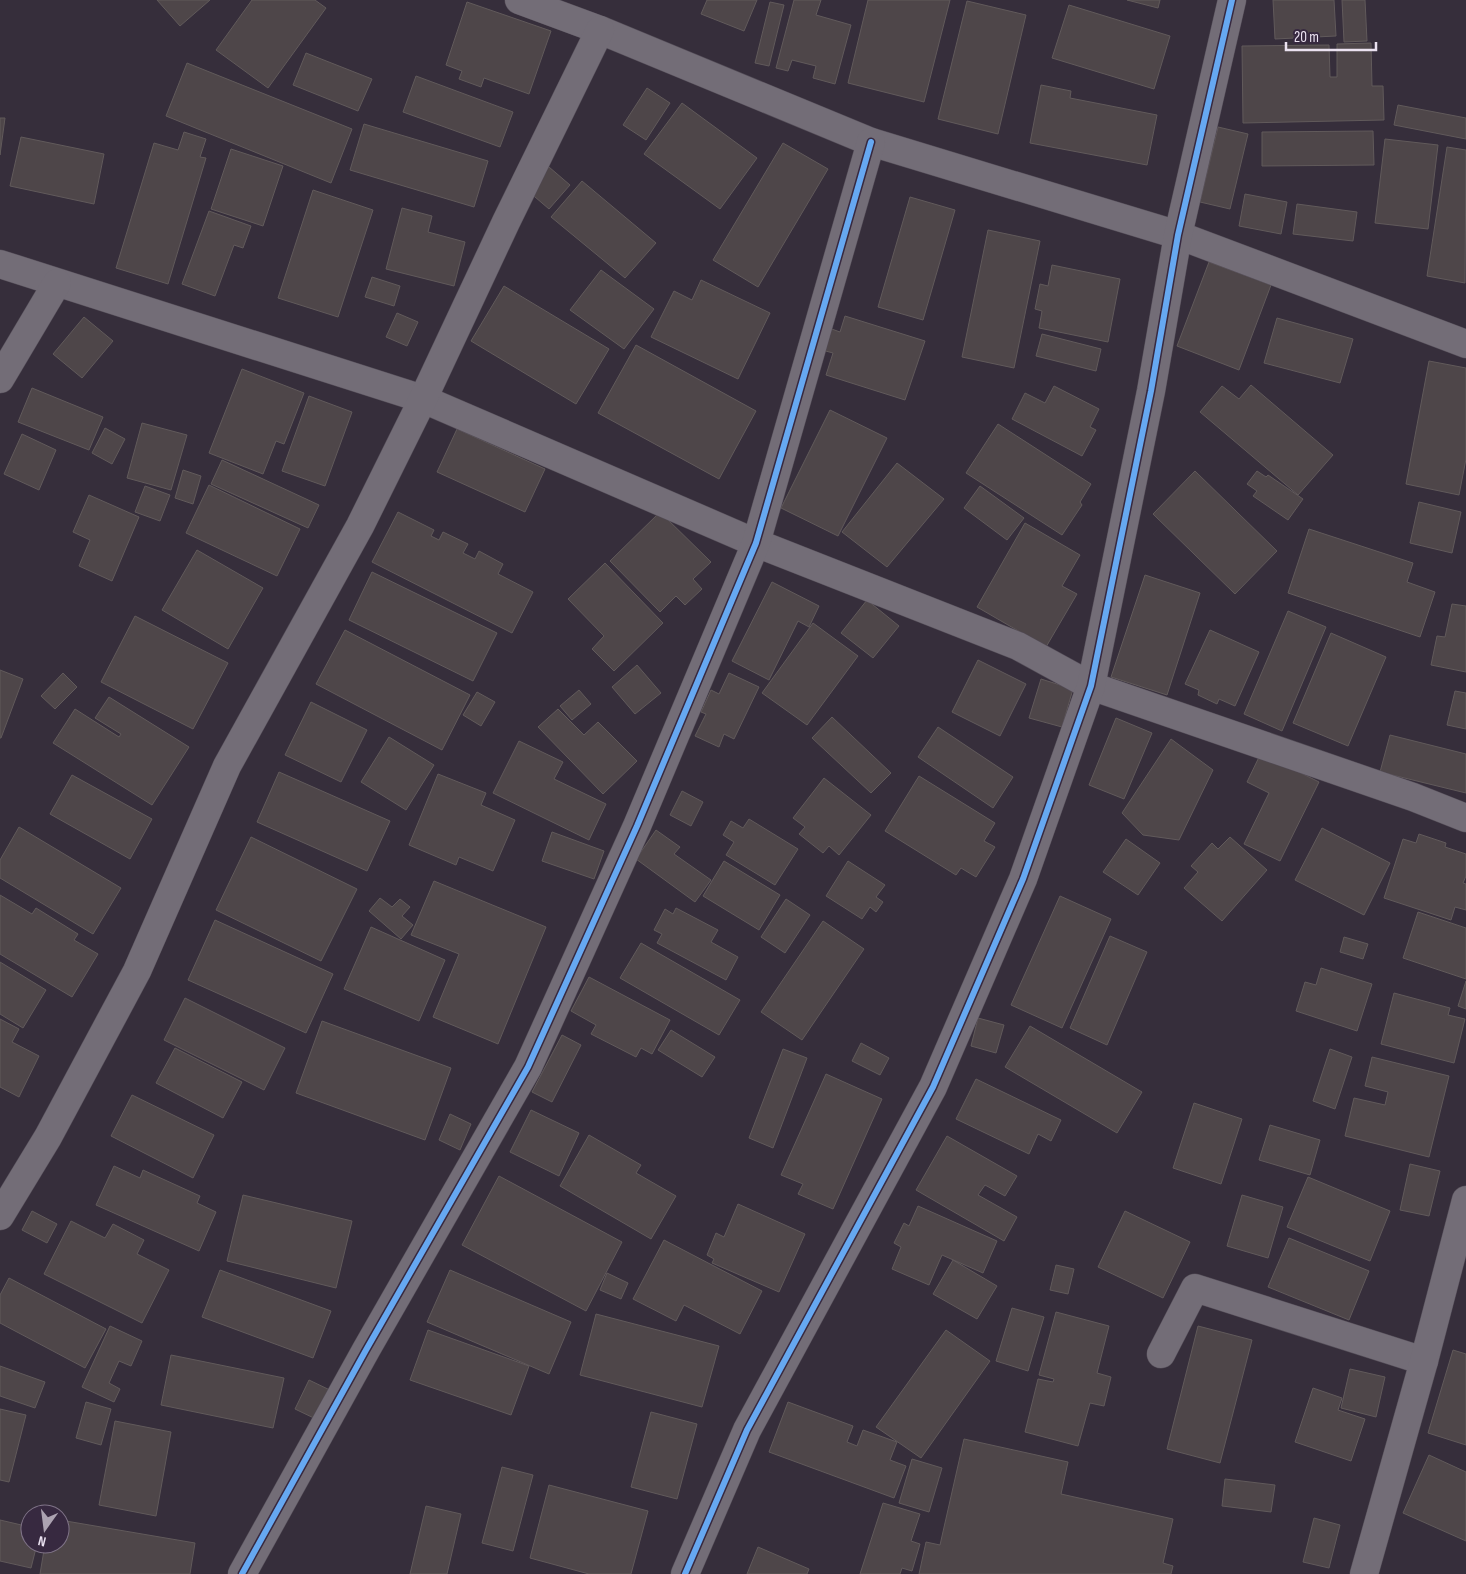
<svg xmlns="http://www.w3.org/2000/svg" width="1466" height="1574" font-family="'Sofia Sans Condensed',sans-serif">
	<style>
		.building { fill: #4e4649; stroke: #615a5b }
		.lines { fill: none; stroke-linecap: round; stroke-linejoin: round }
		.street-casing { stroke: #534c57; stroke-width: 29 }
		.secondary-casing { stroke: #534c57; stroke-width: 29 }
		.street { stroke: #736d77; stroke-width: 28 }
		.secondary { stroke: #736d77; stroke-width: 28 }
		.cycleway-casing { stroke: #372940; stroke-width: 9 }
		.cycleway { stroke: #66a8f1; stroke-width: 6 }
	</style>
	<rect width="100%" height="100%" fill="#362e3b"/>
	<g class="building">
		<polygon points="157,0 210,0 180,26"/>
		<polygon points="252,0 315,0 326,8 268,88 216,50"/>
		<polygon points="707,0 757,0 744,31 701,14"/>
		<polygon points="794,0 821,0 816,15 851,25 835,84 813,78 816,66 792,60 788,71 776,68"/>
		<polygon points="868,0 950,0 924,102 848,83"/>
		<polygon points="1127,0 1160,0 1158,8"/>
		<polygon points="1273,0 1334,0 1336,36 1275,39"/>
		<polygon points="1342,0 1365,0 1367,41 1344,42"/>
		<polygon points="967,1 1026,15 998,134 938,119"/>
		<polygon points="467,2 551,31 529,94 484,78 481,87 459,79 462,71 446,65"/>
		<polygon points="770,2 784,5 769,66 755,63"/>
		<polygon points="1069,5 1170,36 1154,89 1052,58"/>
		<polygon points="1371,43 1372,86 1383,86 1384,120 1243,123 1242,46 1329,45 1330,77 1337,77 1337,44"/>
		<polygon points="306,53 372,79 358,111 293,85"/>
		<polygon points="187,63 352,129 331,183 166,116"/>
		<polygon points="416,76 513,112 500,147 403,112"/>
		<polygon points="1041,85 1071,91 1070,98 1157,115 1147,165 1030,143"/>
		<polygon points="647,88 670,103 646,140 623,125"/>
		<polygon points="682,103 757,158 720,209 644,154"/>
		<polygon points="1398,105 1466,118 1466,139 1394,125"/>
		<polygon points="0,118 5,118 0,155"/>
		<polygon points="364,124 488,161 474,207 350,170"/>
		<polygon points="1218,127 1248,134 1230,209 1200,202"/>
		<polygon points="1373,131 1374,165 1262,166 1262,132"/>
		<polygon points="184,132 206,139 200,157 206,158 168,284 116,268 154,143 178,150"/>
		<polygon points="21,137 104,154 94,204 10,186"/>
		<polygon points="1385,139 1438,145 1428,229 1375,223"/>
		<polygon points="783,143 828,169 758,287 713,260"/>
		<polygon points="1447,147 1466,150 1465,283 1427,276"/>
		<polygon points="231,149 283,166 263,226 211,209"/>
		<polygon points="549,167 570,185 549,209 528,191"/>
		<polygon points="582,181 656,243 625,278 551,217"/>
		<polygon points="313,190 373,210 338,317 278,298"/>
		<polygon points="1245,194 1287,202 1281,234 1239,226"/>
		<polygon points="910,197 955,210 923,320 878,307"/>
		<polygon points="1297,204 1357,212 1353,241 1293,234"/>
		<polygon points="402,208 432,216 428,232 465,242 454,286 386,269"/>
		<polygon points="209,211 251,226 243,248 234,245 215,296 182,284"/>
		<polygon points="988,230 1040,241 1014,368 962,357"/>
		<polygon points="1209,262 1271,285 1239,370 1177,346"/>
		<polygon points="1052,265 1120,279 1108,342 1039,328 1042,311 1035,309 1040,284 1048,286"/>
		<polygon points="601,270 654,309 624,349 570,310"/>
		<polygon points="372,277 400,286 394,306 365,297"/>
		<polygon points="701,280 770,313 738,379 651,337 674,291 692,300"/>
		<polygon points="504,286 609,349 576,404 471,341"/>
		<polygon points="397,313 418,322 407,346 386,337"/>
		<polygon points="845,316 925,341 905,400 826,375 833,353 822,350 829,328 840,332"/>
		<polygon points="84,317 113,341 82,378 53,354"/>
		<polygon points="1277,318 1353,339 1340,383 1264,363"/>
		<polygon points="1042,334 1101,349 1096,371 1036,356"/>
		<polygon points="636,345 756,411 719,479 598,413"/>
		<polygon points="1429,361 1466,368 1466,459 1459,495 1406,484"/>
		<polygon points="242,369 304,393 284,444 276,441 263,474 209,453"/>
		<polygon points="1251,385 1333,455 1298,495 1200,412 1222,386 1239,399"/>
		<polygon points="1054,386 1099,409 1090,427 1096,430 1082,456 1012,419 1025,393 1045,403"/>
		<polygon points="32,388 103,417 89,450 18,422"/>
		<polygon points="309,396 352,412 325,486 282,471"/>
		<polygon points="830,410 887,438 838,536 781,508"/>
		<polygon points="142,423 187,435 171,490 127,478"/>
		<polygon points="998,424 1091,484 1080,502 1082,505 1062,535 966,473"/>
		<polygon points="105,428 125,439 112,464 92,453"/>
		<polygon points="457,429 545,469 525,512 437,472"/>
		<polygon points="22,434 56,450 39,490 4,474"/>
		<polygon points="222,460 319,505 308,528 211,484"/>
		<polygon points="897,463 944,499 887,567 842,532"/>
		<polygon points="183,470 201,476 193,504 175,498"/>
		<polygon points="1195,471 1277,551 1235,594 1153,514"/>
		<polygon points="1257,471 1266,477 1268,475 1303,499 1288,520 1253,496 1257,491 1247,484"/>
		<polygon points="209,485 300,529 277,576 186,533"/>
		<polygon points="145,486 170,495 160,521 135,512"/>
		<polygon points="980,486 1024,518 1007,540 964,508"/>
		<polygon points="89,495 139,517 112,581 79,566 90,540 73,532"/>
		<polygon points="1419,502 1461,512 1452,553 1410,543"/>
		<polygon points="398,512 434,530 431,536 439,540 443,532 468,544 463,553 475,559 479,551 503,564 498,574 533,592 512,633 372,562"/>
		<polygon points="660,512 711,562 693,579 702,589 685,605 676,596 660,612 610,561"/>
		<polygon points="1025,523 1080,555 1062,586 1077,594 1046,647 977,607"/>
		<polygon points="1309,529 1413,563 1407,582 1435,592 1420,637 1288,593"/>
		<polygon points="197,550 263,588 228,649 162,610"/>
		<polygon points="605,563 663,623 614,671 592,649 604,636 568,599"/>
		<polygon points="372,572 497,633 473,681 349,620"/>
		<polygon points="1145,575 1200,593 1167,695 1111,677"/>
		<polygon points="772,582 819,606 809,627 798,621 769,680 732,661"/>
		<polygon points="867,600 899,626 873,658 841,633"/>
		<polygon points="1452,604 1466,606 1466,672 1431,665 1437,636 1445,637"/>
		<polygon points="1288,611 1326,627 1282,731 1244,714"/>
		<polygon points="135,616 228,663 193,729 101,682"/>
		<polygon points="813,623 858,656 807,725 762,693"/>
		<polygon points="345,630 470,695 442,750 316,684"/>
		<polygon points="1210,630 1259,652 1235,706 1219,699 1217,704 1198,695 1199,690 1185,684"/>
		<polygon points="1331,633 1386,657 1348,746 1293,723"/>
		<polygon points="978,660 1026,684 1000,736 952,712"/>
		<polygon points="637,665 661,693 635,714 612,687"/>
		<polygon points="0,670 23,679 1,738 0,738"/>
		<polygon points="63,673 77,687 55,709 41,696"/>
		<polygon points="729,673 759,687 734,739 724,734 719,747 695,736 706,714 701,712 711,690 719,694"/>
		<polygon points="1041,679 1073,689 1062,727 1029,718"/>
		<polygon points="579,690 591,704 572,720 560,706"/>
		<polygon points="1455,691 1466,693 1466,729 1447,725"/>
		<polygon points="477,692 495,702 481,726 463,715"/>
		<polygon points="109,697 189,747 152,805 53,743 75,709 119,737 121,734 95,718"/>
		<polygon points="311,702 367,730 341,782 285,755"/>
		<polygon points="558,709 584,735 598,722 637,761 603,794 538,727"/>
		<polygon points="832,717 891,773 871,793 812,738"/>
		<polygon points="1116,718 1152,733 1124,799 1089,785"/>
		<polygon points="938,727 1013,777 993,808 918,757"/>
		<polygon points="1390,735 1466,754 1466,793 1380,772"/>
		<polygon points="389,737 434,765 406,810 361,782"/>
		<polygon points="1171,739 1213,770 1179,840 1143,835 1122,813"/>
		<polygon points="519,741 563,762 554,779 606,804 589,840 493,793"/>
		<polygon points="1261,753 1319,782 1280,861 1244,844 1269,793 1247,782"/>
		<polygon points="279,772 390,821 367,871 257,822"/>
		<polygon points="438,774 486,793 481,805 515,820 493,871 459,857 456,865 409,845"/>
		<polygon points="72,775 152,819 130,859 50,814"/>
		<polygon points="919,776 995,823 984,841 995,847 976,877 961,868 956,875 885,831"/>
		<polygon points="824,778 871,815 839,855 829,846 823,853 799,834 805,827 793,818"/>
		<polygon points="682,791 703,802 691,826 670,815"/>
		<polygon points="749,819 798,849 775,885 726,855 734,842 723,835 731,821 743,828"/>
		<polygon points="19,827 121,888 93,934 0,878 0,860"/>
		<polygon points="1322,828 1390,863 1364,915 1295,880"/>
		<polygon points="656,830 680,847 674,854 711,880 695,902 636,859"/>
		<polygon points="552,832 604,851 594,879 542,861"/>
		<polygon points="1419,834 1446,843 1445,847 1466,854 1466,876 1463,883 1466,884 1466,910 1455,907 1451,920 1384,898 1403,839 1416,843"/>
		<polygon points="251,837 357,889 321,961 216,910"/>
		<polygon points="1230,837 1267,870 1222,921 1184,888 1198,872 1191,866 1212,843 1218,849"/>
		<polygon points="1126,839 1160,863 1138,895 1103,872"/>
		<polygon points="724,861 780,895 759,930 703,896"/>
		<polygon points="848,861 885,885 876,897 883,902 876,912 870,907 862,919 826,896"/>
		<polygon points="434,881 546,927 498,1044 433,1017 459,954 411,935"/>
		<polygon points="0,895 32,914 36,908 78,934 74,940 98,954 72,997 0,954"/>
		<polygon points="1060,896 1111,919 1062,1028 1011,1005"/>
		<polygon points="380,898 392,907 400,899 410,907 402,916 413,925 401,939 369,911"/>
		<polygon points="786,899 810,915 785,953 761,937"/>
		<polygon points="676,908 718,930 711,942 738,957 726,980 657,943 662,934 654,930 665,909 673,914"/>
		<polygon points="1418,912 1466,928 1466,979 1403,958"/>
		<polygon points="215,920 333,974 306,1033 188,980"/>
		<polygon points="823,921 864,949 802,1040 761,1012"/>
		<polygon points="371,927 445,960 419,1021 344,989"/>
		<polygon points="1110,936 1147,952 1107,1045 1070,1028"/>
		<polygon points="1344,937 1368,944 1363,959 1340,952"/>
		<polygon points="641,943 740,1000 719,1035 620,978"/>
		<polygon points="0,962 46,990 23,1028 0,1014"/>
		<polygon points="1321,968 1372,984 1357,1031 1296,1011 1305,982 1316,985"/>
		<polygon points="589,977 670,1020 652,1054 641,1048 636,1057 591,1034 596,1025 571,1011"/>
		<polygon points="1466,981 1466,1009 1458,1006"/>
		<polygon points="1394,993 1450,1008 1448,1015 1465,1019 1454,1063 1381,1044"/>
		<polygon points="185,998 285,1048 264,1090 164,1040"/>
		<polygon points="978,1018 1004,1025 996,1053 971,1046"/>
		<polygon points="0,1019 19,1029 12,1042 39,1056 19,1097 0,1087"/>
		<polygon points="322,1021 451,1068 425,1140 296,1093"/>
		<polygon points="1030,1026 1142,1092 1117,1133 1005,1067"/>
		<polygon points="671,1030 715,1057 702,1077 658,1050"/>
		<polygon points="562,1035 581,1045 552,1102 532,1092"/>
		<polygon points="861,1043 889,1058 880,1075 852,1061"/>
		<polygon points="175,1048 242,1082 223,1118 156,1083"/>
		<polygon points="783,1049 807,1058 773,1148 749,1138"/>
		<polygon points="1330,1049 1352,1057 1335,1109 1313,1101"/>
		<polygon points="1372,1057 1449,1076 1429,1157 1345,1136 1354,1098 1385,1105 1388,1092 1365,1086"/>
		<polygon points="826,1074 882,1099 833,1209 798,1194 803,1184 781,1175"/>
		<polygon points="976,1079 1061,1120 1051,1141 1038,1134 1029,1154 956,1119"/>
		<polygon points="132,1095 214,1135 193,1178 111,1136"/>
		<polygon points="1194,1103 1242,1119 1221,1184 1173,1168"/>
		<polygon points="531,1110 579,1133 559,1176 510,1152"/>
		<polygon points="450,1114 471,1124 460,1150 439,1140"/>
		<polygon points="1270,1125 1320,1140 1310,1175 1259,1160"/>
		<polygon points="589,1135 641,1165 636,1173 676,1196 651,1239 560,1186"/>
		<polygon points="947,1136 1017,1176 1005,1196 985,1185 978,1195 1017,1217 1004,1241 916,1190"/>
		<polygon points="1410,1164 1440,1171 1429,1216 1400,1210"/>
		<polygon points="114,1166 140,1178 143,1170 200,1196 197,1203 216,1212 199,1251 96,1205"/>
		<polygon points="499,1176 622,1242 586,1311 462,1245"/>
		<polygon points="1308,1177 1390,1211 1370,1261 1287,1227"/>
		<polygon points="243,1195 352,1221 336,1288 227,1261"/>
		<polygon points="1242,1195 1283,1207 1268,1258 1227,1246"/>
		<polygon points="738,1204 805,1234 779,1292 712,1263 714,1259 707,1255 716,1233 724,1237"/>
		<polygon points="918,1206 997,1241 983,1273 942,1255 929,1285 892,1269 901,1247 894,1243 904,1223 909,1226"/>
		<polygon points="32,1211 57,1224 47,1243 22,1230"/>
		<polygon points="1125,1211 1190,1242 1163,1298 1098,1267"/>
		<polygon points="71,1221 105,1238 113,1224 144,1240 137,1254 169,1270 142,1323 44,1274"/>
		<polygon points="1289,1238 1369,1271 1349,1320 1268,1287"/>
		<polygon points="664,1240 762,1291 740,1334 684,1305 676,1321 633,1299"/>
		<polygon points="953,1260 997,1286 977,1319 933,1294"/>
		<polygon points="1056,1265 1074,1269 1068,1294 1050,1290"/>
		<polygon points="220,1270 331,1311 313,1358 202,1317"/>
		<polygon points="450,1270 571,1322 549,1374 427,1322"/>
		<polygon points="607,1273 628,1283 621,1299 600,1290"/>
		<polygon points="9,1278 106,1329 85,1368 0,1323 0,1295"/>
		<polygon points="1012,1308 1044,1317 1028,1371 996,1361"/>
		<polygon points="1056,1312 1109,1326 1097,1373 1111,1377 1104,1406 1090,1403 1078,1446 1025,1432 1038,1379 1053,1382 1054,1379 1039,1375"/>
		<polygon points="596,1314 719,1346 702,1407 580,1375"/>
		<polygon points="110,1326 142,1341 131,1366 119,1361 109,1383 120,1389 114,1402 82,1387"/>
		<polygon points="1198,1326 1252,1340 1220,1463 1167,1449"/>
		<polygon points="428,1330 529,1366 511,1415 410,1380"/>
		<polygon points="946,1330 990,1361 921,1458 876,1427"/>
		<polygon points="1453,1350 1466,1354 1466,1445 1428,1433"/>
		<polygon points="171,1355 284,1378 273,1428 161,1405"/>
		<polygon points="0,1366 45,1382 35,1408 0,1396"/>
		<polygon points="1350,1369 1385,1377 1376,1417 1341,1408"/>
		<polygon points="309,1380 334,1392 320,1421 295,1409"/>
		<polygon points="1313,1388 1342,1398 1338,1410 1365,1419 1351,1461 1295,1442"/>
		<polygon points="86,1402 111,1409 101,1445 76,1438"/>
		<polygon points="788,1402 853,1426 847,1442 857,1446 863,1430 897,1442 890,1460 906,1466 894,1498 769,1452"/>
		<polygon points="0,1409 26,1415 9,1482 0,1480"/>
		<polygon points="651,1412 697,1424 677,1499 631,1487"/>
		<polygon points="115,1421 171,1432 156,1516 99,1505"/>
		<polygon points="964,1439 1068,1462 1061,1494 1173,1519 1163,1563 1173,1566 1171,1574 919,1574 926,1542 940,1545"/>
		<polygon points="1429,1455 1466,1472 1466,1541 1403,1513"/>
		<polygon points="912,1459 942,1468 929,1512 899,1503"/>
		<polygon points="502,1467 533,1475 513,1551 482,1543"/>
		<polygon points="1225,1479 1275,1485 1271,1512 1222,1506"/>
		<polygon points="549,1485 648,1511 631,1574 589,1574 530,1558"/>
		<polygon points="883,1503 920,1514 911,1541 920,1544 912,1571 902,1568 900,1574 860,1574"/>
		<polygon points="426,1506 461,1514 447,1574 410,1574"/>
		<polygon points="1314,1518 1340,1525 1329,1568 1303,1562"/>
		<polygon points="0,1520 30,1527 30,1544 37,1544 31,1568 0,1561"/>
		<polygon points="60,1520 195,1543 190,1574 40,1574 45,1544 60,1544"/>
		<polygon points="758,1547 809,1569 807,1574 747,1574"/>
	</g>
	<g class="lines">
		<defs>
			<g id="street">
				<polyline points="519,0 600,30 871,142 1178,235 1466,344"/>
				<polyline points="0,264 423,399 756,543 1018,646 1091,686 1413,797 1466,818"/>
				<polyline points="0,379 57,283"/>
				<polyline points="0,1216 48,1137 137,971 227,766 360,526 423,399 506,222 600,30"/>
				<polyline points="1161,1354 1195,1288 1424,1361"/>
				<polyline points="242,1574 366,1350 528,1067 637,826 756,543 871,142"/>
				<polyline points="685,1574 747,1430 933,1087 1023,879 1091,686 1151,391 1178,235 1232,0"/>
			</g>
			<polyline id="secondary" points="1364,1574 1424,1361 1466,1200"/>
		</defs>
		<use href="#street" class="street-casing"/>
		<use href="#secondary" class="secondary-casing"/>
		<use href="#street" class="street"/>
		<use href="#secondary" class="secondary"/>
		<defs>
			<g id="cycleway">
				<polyline points="242,1574 366,1350 528,1067 637,826 756,543 871,142"/>
				<polyline points="685,1574 747,1430 933,1087 1023,879 1091,686 1151,391 1178,235 1232,0"/>
			</g>
		</defs>
		<use href="#cycleway" class="cycleway-casing"/>
		<use href="#cycleway" class="cycleway"/>
	</g>
	<g transform="translate(45 1529) rotate(194)"><circle r="24" fill="#372940" stroke="#7f7387"/>
	<path d="M0-4L9 19L0 12L-9 19Z" fill="#aca3b1"/>
	<text y="-8" font-size="14" font-weight="bold" text-anchor="middle" fill="#ebe2f1">N</text>
	</g>
	<path d="M1286 42v8h90v-8" fill="none" stroke="#ebe2f1" stroke-width="2.5"/>
	<text x="1294" y="42" font-size="15" fill="#ebe2f1" stroke="#372940" stroke-width="4" paint-order="stroke">20 m</text>
</svg>
